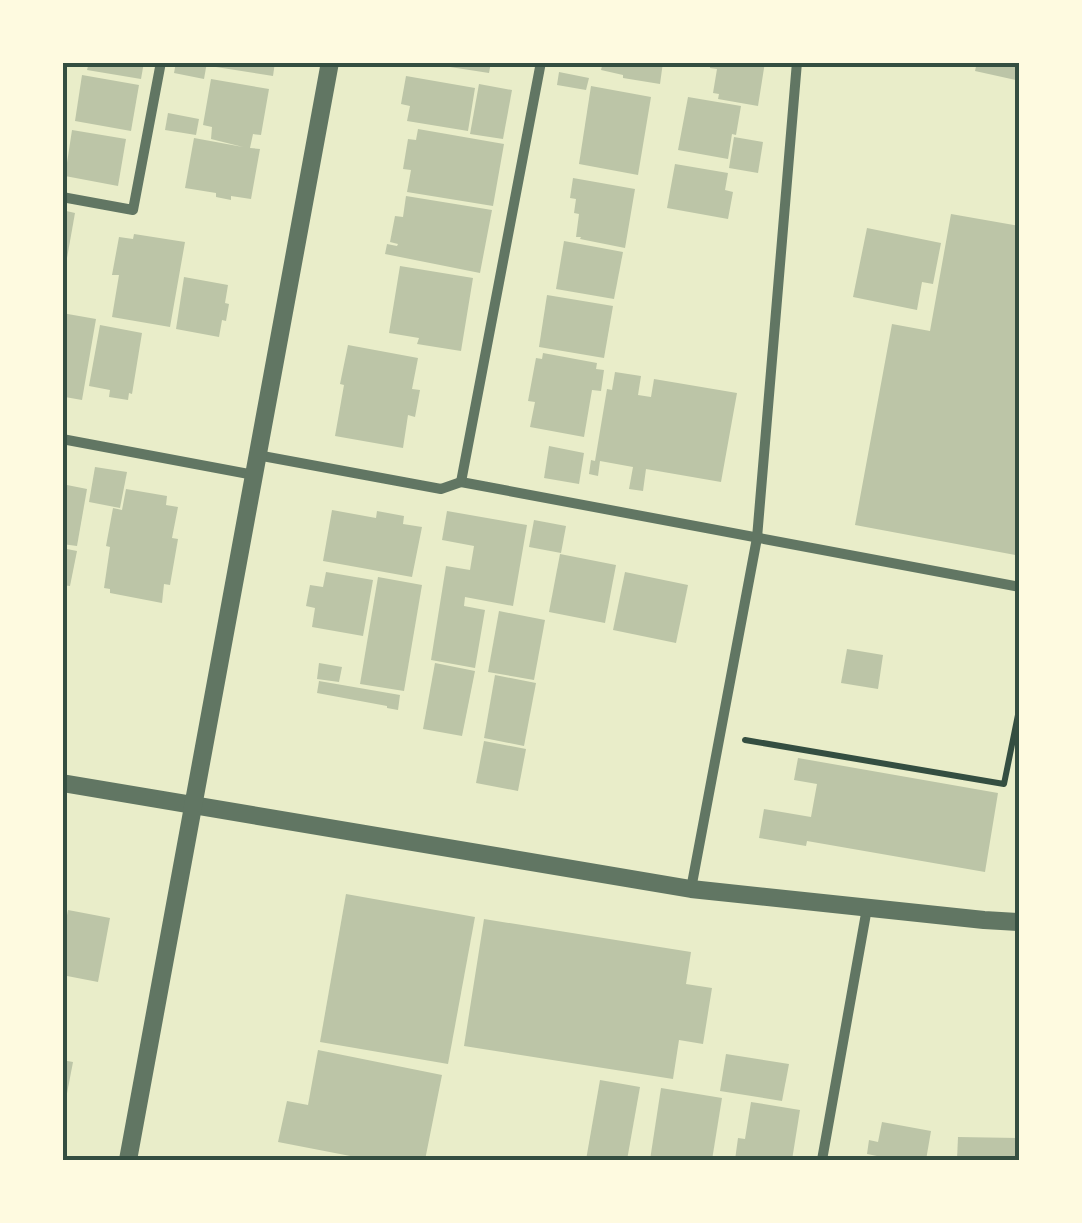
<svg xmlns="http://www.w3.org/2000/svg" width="1082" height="1223" font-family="Mulish,sans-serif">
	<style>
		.building { fill: #bcc5a7 }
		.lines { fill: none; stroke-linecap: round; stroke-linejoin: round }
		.path { stroke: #344e41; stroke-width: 6 }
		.minor { stroke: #617663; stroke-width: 10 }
		.tertiary { stroke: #617663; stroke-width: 18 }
		.neatline { fill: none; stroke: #344e41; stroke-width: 4 }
	</style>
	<rect width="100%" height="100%" fill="#e9edc9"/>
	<g class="building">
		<polygon points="89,62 144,62 141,79 87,70"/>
		<polygon points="176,62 207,62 204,79 174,73"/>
		<polygon points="217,62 275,62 273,76 216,67"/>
		<polygon points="437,62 491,62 489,73 437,65"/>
		<polygon points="603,62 663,62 660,84 623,78 623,75 601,70"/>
		<polygon points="711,62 765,62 758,106 718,99 719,94 713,93 717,69 710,68"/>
		<polygon points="977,62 1020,62 1020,81 975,71"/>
		<polygon points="559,72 589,78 586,90 557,85"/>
		<polygon points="82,75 139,85 131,131 75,121"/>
		<polygon points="406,76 475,88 468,131 407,121 410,106 401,104"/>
		<polygon points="211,79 269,89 261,135 253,134 250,148 260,149 251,199 231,196 231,200 216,197 216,193 185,188 194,138 243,147 211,139 212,127 203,125"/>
		<polygon points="479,84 512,90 503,139 470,134"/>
		<polygon points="591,86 651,97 638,175 579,164"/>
		<polygon points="688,97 741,106 736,135 732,134 728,159 678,150"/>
		<polygon points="168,113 199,119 196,135 165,130"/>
		<polygon points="418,129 504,144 493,206 407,192 411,170 403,169 408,139 416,140"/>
		<polygon points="72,130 126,139 118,186 65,176"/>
		<polygon points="734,137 763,142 758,173 729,168"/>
		<polygon points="675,164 728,173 725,190 733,192 728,219 667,208"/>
		<polygon points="573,178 635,189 625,248 580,239 581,237 576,237 579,214 574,213 576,199 570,198"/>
		<polygon points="406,196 492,210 480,273 385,254 387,244 397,246 398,244 390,242 395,216 403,217"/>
		<polygon points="62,210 75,213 64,275 62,274"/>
		<polygon points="951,214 1020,226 1020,556 855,525 892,324 930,331"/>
		<polygon points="867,228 941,243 933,284 922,282 917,310 853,297"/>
		<polygon points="134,234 185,242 170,327 112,317 119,275 112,275 119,237 133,239"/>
		<polygon points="564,241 623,252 614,299 556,289"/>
		<polygon points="400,266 473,278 461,351 417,344 419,338 389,333"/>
		<polygon points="184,277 228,285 225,303 229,304 226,321 222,320 219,337 176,329"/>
		<polygon points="547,295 613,306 604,358 539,347"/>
		<polygon points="62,313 96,319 82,400 65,397 67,390 62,390"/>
		<polygon points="100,325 142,333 132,394 129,393 128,400 109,397 110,390 89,386"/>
		<polygon points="348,345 418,358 412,389 420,390 415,417 408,415 403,448 335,436 344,385 340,384"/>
		<polygon points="543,353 597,363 596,369 604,370 601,391 592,390 584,437 530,427 535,402 528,401 536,358 542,359"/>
		<polygon points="615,372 641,376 638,395 651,397 654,379 737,393 721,482 646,469 643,491 629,489 633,467 600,461 598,476 589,474 591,460 595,461 607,389 612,390"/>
		<polygon points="549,446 584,453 579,484 544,478"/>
		<polygon points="95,467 127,472 120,508 89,502"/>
		<polygon points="62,484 87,489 77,546 62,544"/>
		<polygon points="126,489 167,496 166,505 178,507 172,538 178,539 170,585 164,584 162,603 110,593 110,589 104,588 110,547 106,546 113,508 122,510"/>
		<polygon points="332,510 376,518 377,511 404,516 403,524 422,527 412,577 323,561"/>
		<polygon points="447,511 527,525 513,606 465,597 464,606 485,610 475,668 431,660 446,566 470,570 474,546 442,540"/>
		<polygon points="534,520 566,526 561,553 529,547"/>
		<polygon points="62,548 77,551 70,586 62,585"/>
		<polygon points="560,554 616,565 605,623 549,612"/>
		<polygon points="326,572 373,580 363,636 312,627 315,608 306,606 310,585 323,587"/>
		<polygon points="625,572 688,585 676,643 613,630"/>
		<polygon points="378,577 422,585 404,691 360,684"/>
		<polygon points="499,611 545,620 534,680 488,672"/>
		<polygon points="847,649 883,655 878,689 841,683"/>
		<polygon points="319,663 342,667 339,682 317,679"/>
		<polygon points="435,663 475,671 462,736 423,729"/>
		<polygon points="495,675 536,683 524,746 484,738"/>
		<polygon points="319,681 400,695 398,710 387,708 387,706 317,693"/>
		<polygon points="484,741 526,749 518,791 476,783"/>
		<polygon points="798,758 998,793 985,872 807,841 806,846 759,838 764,809 811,817 817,784 794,780"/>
		<polygon points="346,894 475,917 448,1064 320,1042"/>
		<polygon points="68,910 110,918 98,982 62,975 62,942"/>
		<polygon points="484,919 691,952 686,984 712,988 703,1044 679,1040 673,1079 464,1046"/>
		<polygon points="318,1050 442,1075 425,1160 371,1160 278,1142 287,1101 308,1105"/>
		<polygon points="726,1054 789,1064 782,1101 720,1091"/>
		<polygon points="62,1060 73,1062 64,1109 62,1109"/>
		<polygon points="600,1080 640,1087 627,1160 586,1160"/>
		<polygon points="661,1088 722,1098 712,1160 650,1160"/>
		<polygon points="751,1102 800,1110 792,1160 735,1160 738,1138 745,1139"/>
		<polygon points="882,1122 931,1131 926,1160 875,1160 877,1156 867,1154 869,1140 878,1142"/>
		<polygon points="958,1137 1020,1138 1020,1160 957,1160"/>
	</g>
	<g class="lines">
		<polyline class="path" points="745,740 1004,784 1020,705"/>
		<g class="minor">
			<polyline points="541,62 461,482 1020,587"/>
			<polyline points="62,197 133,210 161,62"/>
			<polyline points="62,439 254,475"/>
			<polyline points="257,455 441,489 461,482"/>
			<polyline points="691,889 757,538 797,62"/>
			<polyline points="822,1160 867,908"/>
		</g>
		<g class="tertiary">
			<polyline points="62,783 691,889 984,920 1020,922"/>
			<polyline points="128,1160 330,62"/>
		</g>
	</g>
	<rect width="1082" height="1223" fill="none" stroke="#fefae0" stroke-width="130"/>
	<rect x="65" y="65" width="952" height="1093" class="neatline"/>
</svg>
